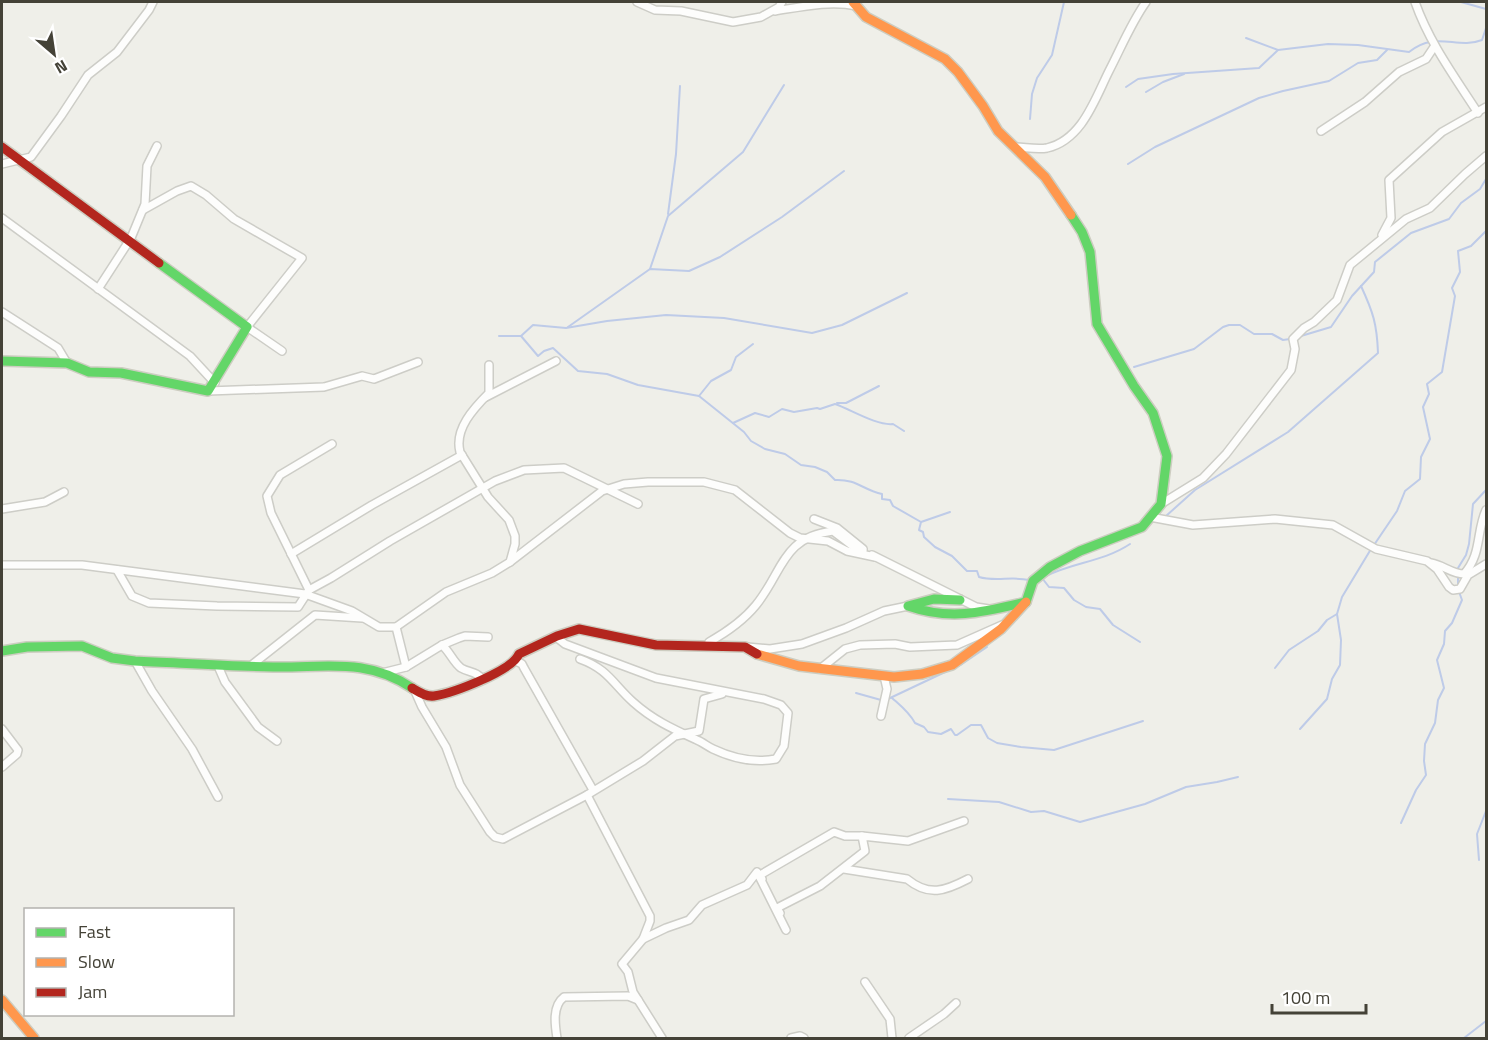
<svg xmlns="http://www.w3.org/2000/svg" width="1488" height="1040" font-family="'Titillium Web',sans-serif">
	<style>
		.lines { fill: none; stroke-linecap: round; stroke-linejoin: round }
		.stream { stroke: #becbe8; stroke-width: 2 }
		.street-casing { stroke: #cdcdc7; stroke-width: 10 }
		.fast-casing { stroke: #cdcdc1; stroke-width: 12 }
		.slow-casing { stroke: #cdcdc1; stroke-width: 12 }
		.jam-casing { stroke: #cdcdc1; stroke-width: 12 }
		.street { stroke: #fdfdfc; stroke-width: 7 }
		.fast { stroke: #63d668; stroke-width: 9 }
		.slow { stroke: #ff974d; stroke-width: 9 }
		.jam { stroke: #b3261e; stroke-width: 9 }
	</style>
	<rect width="100%" height="100%" fill="#efefe9"/>
	<g class="lines">
		<g class="stream">
			<polyline points="1461,2 1486,9"/>
			<path d="M1246 38 1278 50 1328 44 1358 45 1409 52C1436 30 1457 50 1482 40L1486 28"/>
			<polyline points="1126,87 1138,79 1173,74 1259,68 1278,50"/>
			<polyline points="1146,92 1163,82 1184,74"/>
			<polyline points="1030,119 1032,94 1037,78 1052,55 1064,2"/>
			<polyline points="1128,164 1155,147 1259,98 1283,91 1329,81 1358,63 1377,60 1387,50"/>
			<polyline points="668,214 676,154 680,86"/>
			<polyline points="650,269 668,216 743,152 784,85"/>
			<polyline points="568,327 650,269 689,271 720,257 782,217 844,171"/>
			<polyline points="499,336 521,336 533,325 566,328 607,321 666,315 724,318 812,333 842,325 907,293"/>
			<polyline points="521,336 538,356 544,351 553,348 578,371 607,374 638,385 699,396 711,381 731,370 736,357 753,344"/>
			<polyline points="1301,336 1331,327 1352,296 1374,272 1375,262 1411,233 1449,219 1461,203 1480,189 1486,179"/>
			<polyline points="1134,367 1194,349 1223,327 1229,325 1240,325 1254,334 1272,334 1283,340 1290,339"/>
			<path d="M699 396 744 432 751 441 765 449 785 454 801 465 815 467 827 472 835 480C857 479 863 490 882 494V499L890 500 893 506 921 522 950 512"/>
			<polyline points="837,403 846,403 879,386"/>
			<path d="M733 423 755 413 769 417 782 409 794 412 817 408 820 409 835 404C850 409 877 426 893 424L904 431"/>
			<path d="M1166 516 1195 490 1288 432 1378 353C1377 324 1373 312 1361 286"/>
			<path d="M921 522 919 530 923 532 924 537 935 547 952 556 967 571H977L979 577C995 582 1012 576 1029 580"/>
			<polyline points="1374,545 1397,511 1405,491 1420,479 1421,457 1430,439 1423,407 1429,394 1427,384 1442,372 1455,296 1452,288 1460,272 1458,251 1471,246 1486,231"/>
			<path d="M1046 576C1073 562 1103 562 1130 544"/>
			<polyline points="1042,578 1049,587 1064,588 1074,600 1086,607 1100,609 1113,625 1140,642"/>
			<polyline points="1275,668 1289,650 1318,631 1327,620 1337,614"/>
			<polyline points="856,693 881,700"/>
			<path d="M892 698C901 706 909 712 915 723L924 727 928 732 941 734 951 729 955 735H957L971 725H981L988 738 997 743 1021 747 1054 750 1143 721"/>
			<polyline points="888,699 962,664 987,647"/>
			<polyline points="1300,729 1327,699 1332,679 1340,665 1341,640 1337,614 1342,597 1371,549"/>
			<polyline points="948,799 999,802 1031,812 1044,811 1080,822 1145,804 1186,787 1217,782 1238,777"/>
			<polyline points="1401,823 1416,790 1426,775 1424,761 1425,744 1435,723 1438,700 1444,688 1437,660 1444,644 1445,631 1452,623 1462,600 1458,589 1458,568 1466,555 1469,544 1473,504 1486,490"/>
			<polyline points="1479,860 1477,834 1486,811"/>
			<polyline points="1464,1038 1486,1021"/>
		</g>
		<defs>
			<g id="street">
				<polyline points="637,2 655,10 681,11 733,22 761,17 779,7 782,2"/>
				<path d="M1415 2C1429 42 1454 76 1478 113"/>
				<path d="M775 11C800 7 831 0 856 6"/>
				<polyline points="1321,131 1365,102 1399,72 1426,59 1434,47"/>
				<path d="M1014 147C1024 147 1037 150 1047 148 1082 140 1095 99 1109 71 1121 48 1131 23 1146 2"/>
				<polyline points="2,164 31,157 61,116 88,75 117,52 149,10 153,2"/>
				<polyline points="143,210 177,191 191,186 206,195 234,219 302,258 247,327 282,351"/>
				<polyline points="2,218 190,356 215,383"/>
				<polyline points="1382,235 1391,218 1389,180 1442,132 1486,107"/>
				<polyline points="98,289 131,238 145,204 147,166 157,146"/>
				<polyline points="2,312 58,348 67,363"/>
				<polyline points="208,391 324,387 362,376 374,379 418,362"/>
				<polyline points="486,397 556,361"/>
				<polyline points="1161,504 1203,478 1226,454 1291,370 1295,349 1293,339 1304,328 1314,322 1337,300 1350,265 1406,219 1430,208 1465,174 1486,156"/>
				<polyline points="2,509 45,502 64,492"/>
				<polyline points="1150,517 1193,525 1275,519 1333,525 1376,549 1427,561 1437,569 1449,587 1453,590 1460,589 1468,575 1486,564"/>
				<polyline points="814,519 837,528 863,549"/>
				<polyline points="291,554 372,505 462,455"/>
				<polyline points="872,555 976,607 989,609"/>
				<polyline points="510,562 602,491 624,484 648,482 704,482 735,490 790,533 800,538 828,541 847,551 875,557"/>
				<path d="M1431 563C1443 565 1452 574 1464 574 1482 554 1476 532 1486 510"/>
				<polyline points="2,565 82,565 305,594 352,611 379,627 396,627 406,667"/>
				<polyline points="117,570 132,596 149,603 217,606 298,607 309,590 331,578 390,541 495,481 524,470 564,468 638,504"/>
				<polyline points="309,590 271,513 267,496 280,475 332,444"/>
				<path d="M396 627 446 592 492 573 510 562 515 544V536L509 520 488 497 460 452C454 429 474 408 489 393V365"/>
				<path d="M556 637 565 644 656 678 764 699 781 705 788 713 784 746 776 759C755 763 732 758 713 749 707 746 702 742 697 740 673 729 653 720 633 702 613 684 608 669 580 659"/>
				<path d="M709 642C727 632 743 621 756 605 783 572 782 537 833 531L854 547 863 551"/>
				<path d="M442 645C450 652 453 662 461 668 470 673 476 671 483 680"/>
				<polyline points="747,647 770,649 802,644 846,628 884,611 908,606"/>
				<polyline points="135,661 152,691 192,749 218,797"/>
				<polyline points="516,661 522,664 524,668 593,790"/>
				<polyline points="253,664 315,615 362,618"/>
				<polyline points="218,666 225,682 258,727 277,741"/>
				<polyline points="820,669 845,649 860,645 895,644 910,647 957,645 1002,625"/>
				<polyline points="382,673 406,667 442,645 459,638 465,636 488,637"/>
				<polyline points="414,689 422,707 446,747 460,785 490,832 495,837 503,839 587,795 643,761 675,736 699,731 704,699 722,694"/>
				<polyline points="881,716 887,689 884,676"/>
				<polyline points="2,729 18,750 17,754 2,767"/>
				<polyline points="587,795 650,916 650,921 643,939"/>
				<path d="M844 869 907 879C929 897 945 891 968 879"/>
				<polyline points="762,879 760,875 834,832 845,836 862,836"/>
				<polyline points="780,913 777,908 820,886 865,851 862,836 908,841 964,821"/>
				<polyline points="865,982 890,1019 892,1038"/>
				<path d="M557 1038C555 1025 552 1006 564 997L628 996 638 1000"/>
				<polyline points="662,1038 633,992 628,972 622,964 643,939 666,928 689,920 702,905 747,885 757,872 786,930"/>
				<polyline points="791,1038 800,1036 804,1038"/>
				<polyline points="909,1038 944,1014 956,1003"/>
			</g>
			<g id="fast">
				<polyline points="2,361 67,363 89,372 121,373 208,391 247,327 159,263"/>
				<path d="M960 600 934 599 908 606C951 621 984 612 1026 602L1033 581 1050 567 1080 551 1142 527 1161 504 1167 456 1153 413 1134 386 1097 324 1090 252 1082 232 1071 215"/>
				<path d="M2 651 27 647 82 646 112 658 135 661C181 663 227 666 273 667 325 668 366 657 412 688"/>
			</g>
			<g id="slow">
				<polyline points="853,2 866,17 945,59 958,72 983,106 998,131 1045,177 1071,215"/>
				<polyline points="757,654 799,666 894,677 922,674 952,665 1001,629 1026,602"/>
				<polyline points="2,1000 34,1038"/>
			</g>
			<g id="jam">
				<polyline points="2,147 159,263"/>
				<path d="M412 688C419 692 426 697 434 696 453 693 512 671 519 654L557 636 579 629 656 645 745 647 757 654"/>
			</g>
		</defs>
		<use href="#street" class="street-casing"/>
		<use href="#fast" class="fast-casing"/>
		<use href="#slow" class="slow-casing"/>
		<use href="#jam" class="jam-casing"/>
		<use href="#street" class="street"/>
		<use href="#fast" class="fast"/>
		<use href="#slow" class="slow"/>
		<use href="#jam" class="jam"/>
	</g>
	<rect width="1488" height="1040" fill="none" stroke="#444237" stroke-width="6"/>
	<rect x="24" y="908" width="210" height="108" fill="#ffffff" stroke="#b4b3af" stroke-width="1.5"/>
	<rect x="36" y="928" width="30" height="9" fill="#63d668" stroke="#b4b3af" stroke-width="1.5"/>
	<text x="78" y="938" font-size="18" fill="#444237">Fast</text>
	<rect x="36" y="958" width="30" height="9" fill="#ff974d" stroke="#b4b3af" stroke-width="1.5"/>
	<text x="78" y="968" font-size="18" fill="#444237">Slow</text>
	<rect x="36" y="988" width="30" height="9" fill="#b3261e" stroke="#b4b3af" stroke-width="1.5"/>
	<text x="78" y="998" font-size="18" fill="#444237">Jam</text>
	<g transform="translate(54 54) rotate(151)" stroke="#ffffff" stroke-width="4.5" paint-order="stroke">
	<path d="M0-4.5L10 22L0 15L-10 22Z" fill="#444237"/>
	<text y="-9" font-size="16" font-weight="bold" text-anchor="middle" fill="#444237">N</text>
	</g>
	<path d="M1272 1004v9h94v-9" fill="none" stroke="#444237" stroke-width="3"/>
	<text x="1281" y="1004" font-size="18" fill="#444237" stroke="#ffffff" stroke-width="4.5" paint-order="stroke">100 m</text>
</svg>
